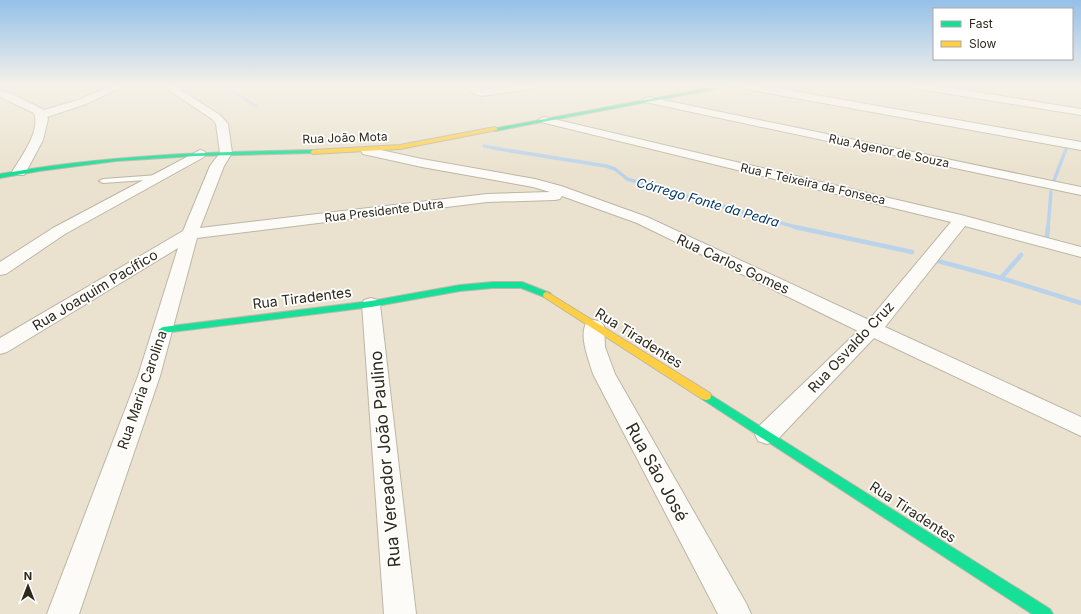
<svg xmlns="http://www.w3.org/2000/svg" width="1081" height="614" font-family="Inter,sans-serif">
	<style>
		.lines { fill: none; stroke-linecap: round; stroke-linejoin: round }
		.stream-far2 { stroke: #bad3eb; stroke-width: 3 }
		.stream-far1 { stroke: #bad3eb; stroke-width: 3.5 }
		.stream { stroke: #bad3eb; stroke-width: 4.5 }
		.lane-casing { stroke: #bcb6a6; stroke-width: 2 }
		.street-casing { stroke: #bcb6a6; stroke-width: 2 }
		.fast-casing { stroke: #bcb6a6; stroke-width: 2 }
		.slow-casing { stroke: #bcb6a6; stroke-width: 2 }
		.lane { fill: #fcfbf8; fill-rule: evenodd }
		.street { fill: #fcfbf8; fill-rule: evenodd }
		.fast { fill: #16e098; fill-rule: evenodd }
		.slow { fill: #ffcf43; fill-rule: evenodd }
		.labels { text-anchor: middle; stroke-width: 3.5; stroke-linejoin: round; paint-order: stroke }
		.far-street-label { font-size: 12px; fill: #2e291b; stroke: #fff }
		.far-water-label { font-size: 13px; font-style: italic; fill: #003664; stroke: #fff }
		.street-label { font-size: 14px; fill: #2e291b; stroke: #fff }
		.near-street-label { font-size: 17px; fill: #2e291b; stroke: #fff }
	</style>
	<rect width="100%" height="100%" fill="#eae2ce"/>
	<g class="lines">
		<g class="stream-far2">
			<polyline points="223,85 256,106"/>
			<polyline points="484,146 500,149"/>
		</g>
		<g class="stream-far1">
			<polyline points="493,148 606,166 615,169 627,179 799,228"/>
			<polyline points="1053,183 1066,149"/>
			<polyline points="1048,228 1051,192"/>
		</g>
		<g class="stream">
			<polyline points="795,227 912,252"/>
			<polyline points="1047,237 1048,227"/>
			<polyline points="938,261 1001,278 1081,303"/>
			<polyline points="1001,278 1021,255"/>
		</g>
		<defs>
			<polygon id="lane" points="158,175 162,177 161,179 103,183 99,181 103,179"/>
			<g id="street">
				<path d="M112 85H126L86 104 47 117 48 119 43 140 26 172 24 175H14L12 172C21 157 41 131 34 113L0 97V91L12 94 44 110 78 100Z"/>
				<polygon points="161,85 173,85 220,115 228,124 232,153 224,166 200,228 487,194 550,192 533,187 422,167 363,154 361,151 363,148 367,147 422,159 535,179 561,186 647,217 869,320 951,222 541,122 539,120 541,118 545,117 961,215 1081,247 1081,257 965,226 885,327 1081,417 1081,436 874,338 776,441 767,444 758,441 755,434 758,427 858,331 637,223 562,196 560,199 555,200 487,202 197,238 160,376 79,614 47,614 138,376 178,248 7,352 0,354 0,338 183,231 210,166 220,153 216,124 212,119"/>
				<polygon points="464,85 476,85 482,90 514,85 541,85 536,88 482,96 474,94"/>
				<polygon points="735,85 759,85 1081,142 1081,150 740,88"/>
				<polygon points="908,85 934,85 1081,109 1081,115 913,88"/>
				<polygon points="649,97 1081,187 1081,195 645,102 644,100 645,98"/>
				<polygon points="200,150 204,151 206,154 204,157 65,234 6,274 0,275 0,262 53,228"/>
				<polygon points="371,298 378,300 380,304 416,614 384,614 362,304 364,300"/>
				<path d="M594 320 601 322 604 326 605 347 615 374 746 603 751 614H718L593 374C589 360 578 335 587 322Z"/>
			</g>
			<g id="fast">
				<polygon points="724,85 736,85 495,131 492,129"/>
				<path d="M313 150 316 152 315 153 195 156 116 161 39 171 0 178V174C104 155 208 152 313 150Z"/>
				<polygon points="493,282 522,282 550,293 551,295 547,298 521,288 493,288 460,291 371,307 163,333 158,330 163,327 371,301 460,285"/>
				<polygon points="706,392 1050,609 1053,614 1032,614 702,399 701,396 702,393"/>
			</g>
			<g id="slow">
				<polygon points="495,127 498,129 497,130 400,149 313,154 310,152 313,150 400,145"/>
				<polygon points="547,292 710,393 711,396 710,399 706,400 702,399 544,297 543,295 544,293"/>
			</g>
		</defs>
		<use href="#lane" class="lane-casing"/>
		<use href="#street" class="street-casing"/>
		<use href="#fast" class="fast-casing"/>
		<use href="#slow" class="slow-casing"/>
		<use href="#lane" class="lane"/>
		<use href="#street" class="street"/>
		<use href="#fast" class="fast"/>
		<use href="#slow" class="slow"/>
	</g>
	<linearGradient id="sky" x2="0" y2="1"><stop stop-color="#95c0e9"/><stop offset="0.5" stop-color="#f6f2e9"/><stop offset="1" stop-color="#f6f2e9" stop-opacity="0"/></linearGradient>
	<rect width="1081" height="171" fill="url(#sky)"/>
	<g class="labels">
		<g class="far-street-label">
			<text transform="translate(345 138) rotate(-2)" y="4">Rua João Mota</text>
			<text transform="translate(889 151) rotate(12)" y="4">Rua Agenor de Souza</text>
			<text transform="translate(813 184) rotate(13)" y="4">Rua F Teixeira da Fonseca</text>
			<text transform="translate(384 211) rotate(-7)" y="4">Rua Presidente Dutra</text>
		</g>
		<g class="far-water-label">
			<text transform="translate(708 202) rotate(16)" y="5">Córrego Fonte da Pedra</text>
		</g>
		<g class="street-label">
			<text transform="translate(733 264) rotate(25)" y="5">Rua Carlos Gomes</text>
			<text transform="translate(95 290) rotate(-31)" y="5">Rua Joaquim Pacífico</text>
			<text transform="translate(302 298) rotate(-7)" y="5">Rua Tiradentes</text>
			<text transform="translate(639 338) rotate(32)" y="5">Rua Tiradentes</text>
			<text transform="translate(851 347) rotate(-47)" y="5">Rua Osvaldo Cruz</text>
			<text transform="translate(142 390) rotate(-71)" y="5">Rua Maria Carolina</text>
			<text transform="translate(913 512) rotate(33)" y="5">Rua Tiradentes</text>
		</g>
		<g class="near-street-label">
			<text transform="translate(385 459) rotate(-95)" y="6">Rua Vereador João Paulino</text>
			<text transform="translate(657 472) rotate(61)" y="6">Rua São José</text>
		</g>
	</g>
	<rect x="933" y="8" width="140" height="52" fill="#ffffff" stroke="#aba9a4"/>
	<rect x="941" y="21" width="20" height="6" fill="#16e098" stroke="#aba9a4"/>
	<text x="969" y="28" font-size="12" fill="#2e291b">Fast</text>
	<rect x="941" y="41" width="20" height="6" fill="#ffcf43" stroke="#aba9a4"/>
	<text x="969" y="48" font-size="12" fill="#2e291b">Slow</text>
	<g transform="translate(28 586)" stroke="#ffffff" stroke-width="3" paint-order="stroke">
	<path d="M0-3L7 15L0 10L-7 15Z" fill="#2e291b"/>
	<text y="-6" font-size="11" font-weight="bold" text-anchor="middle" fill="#2e291b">N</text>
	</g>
</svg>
